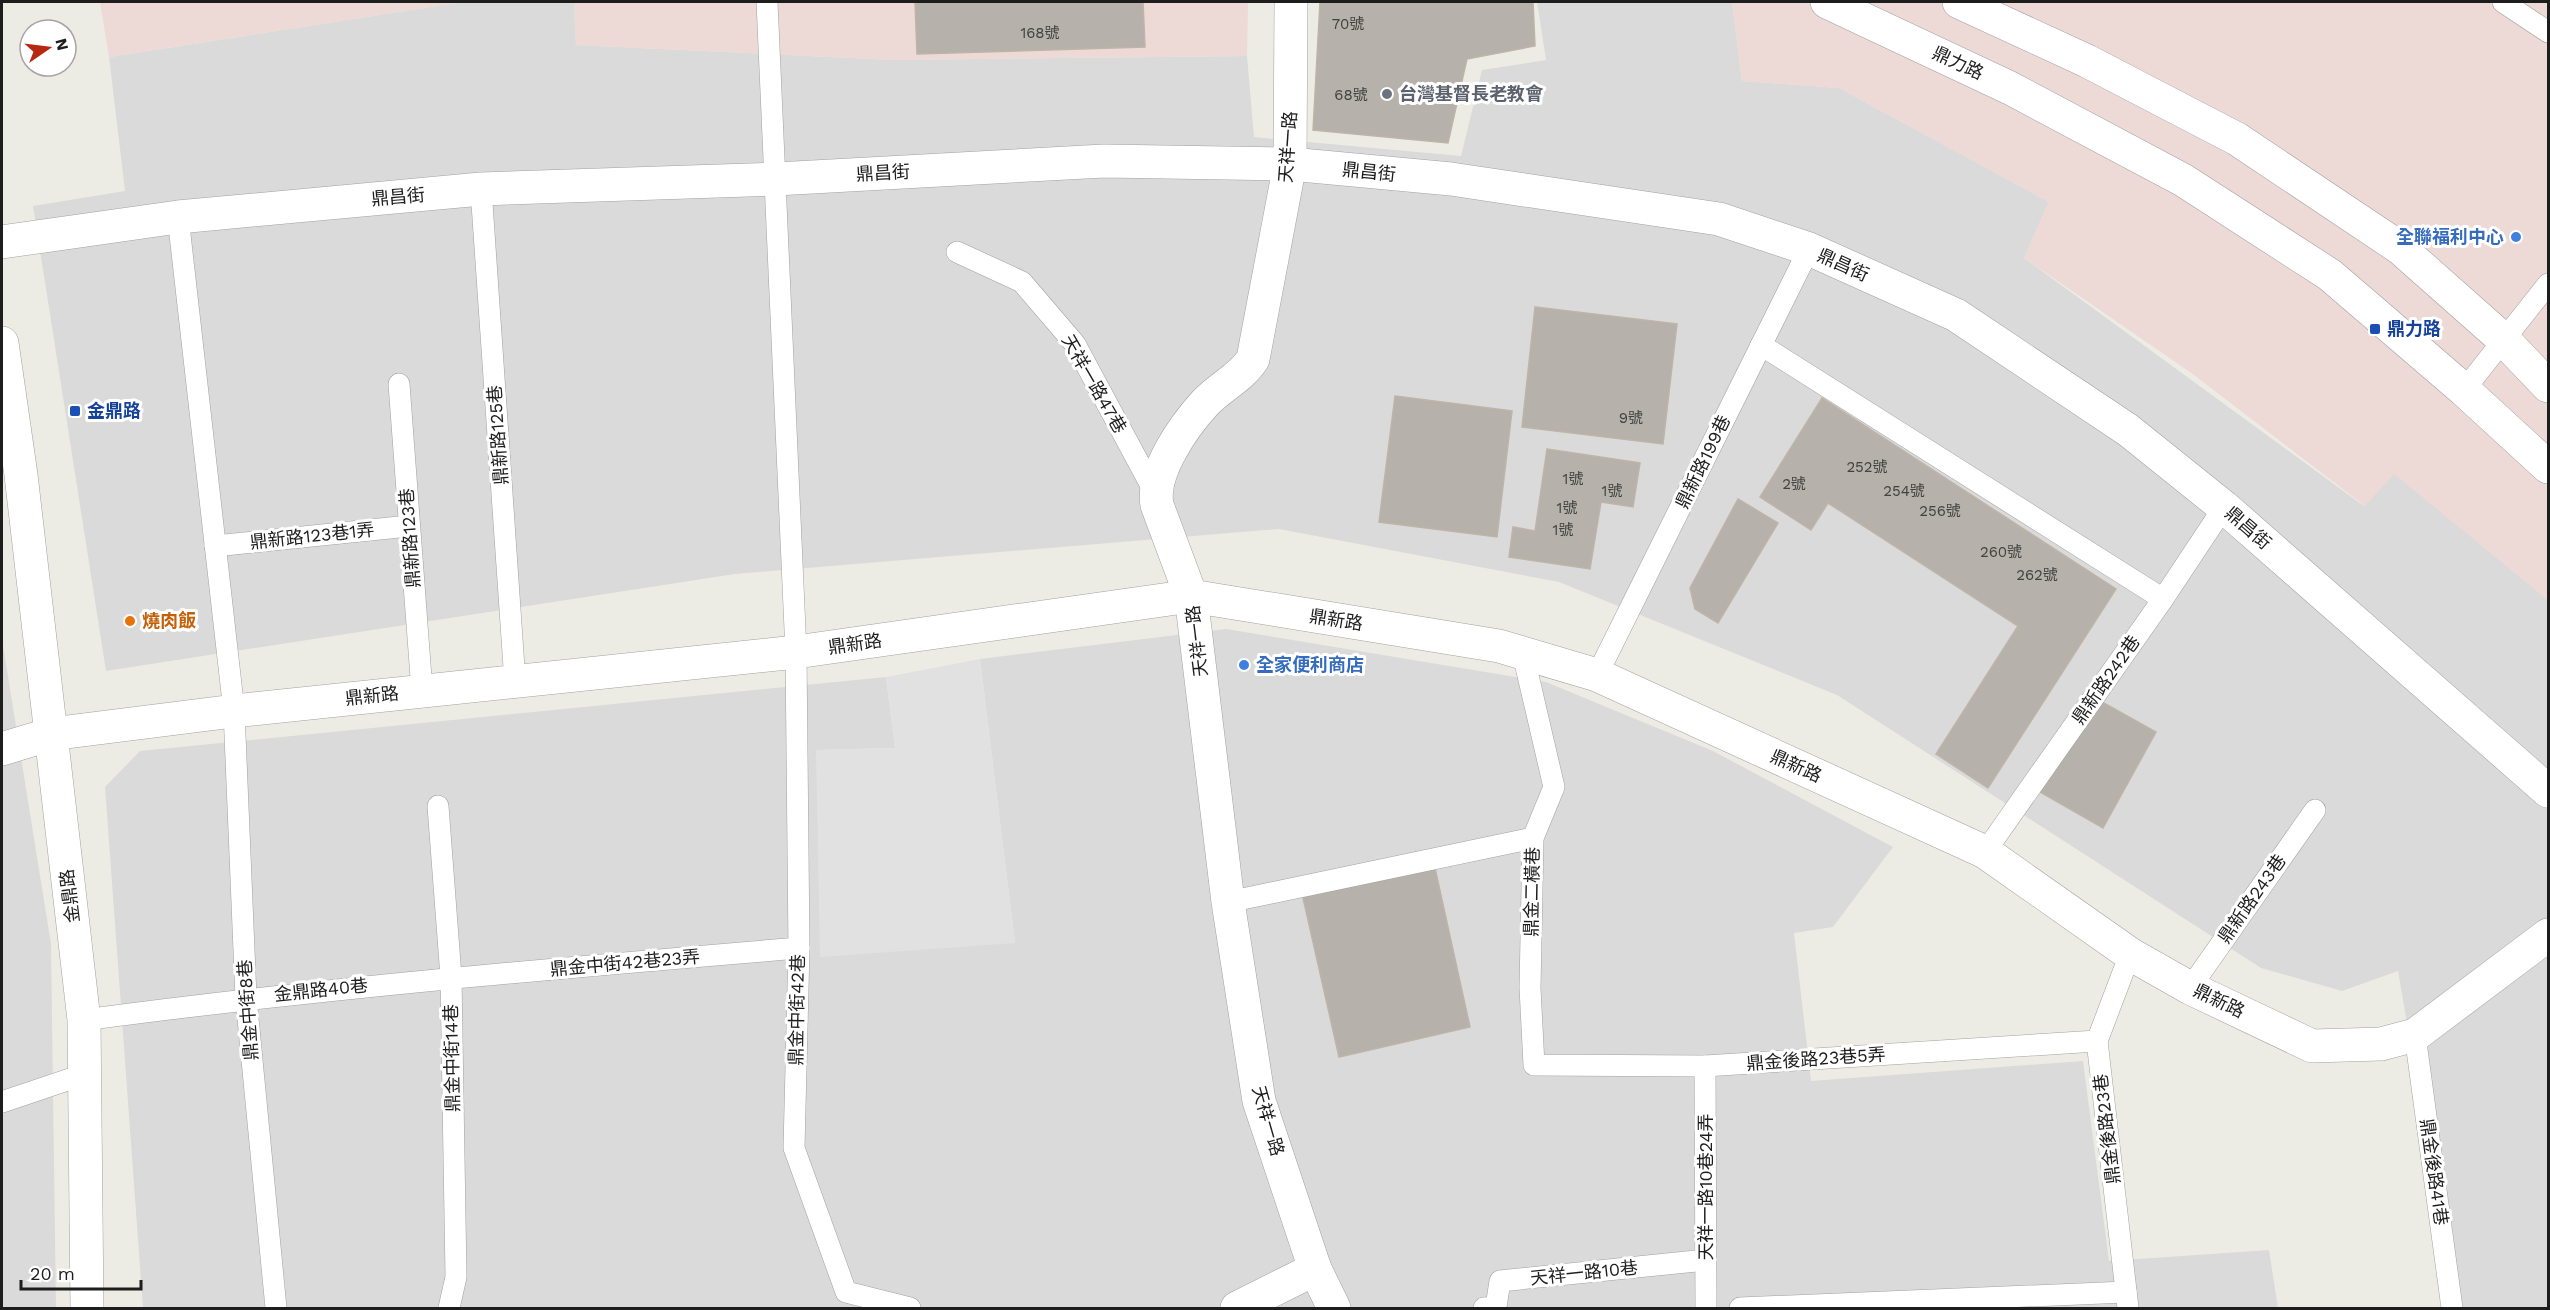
<svg xmlns="http://www.w3.org/2000/svg" width="2550" height="1310" font-family="'Work Sans','Noto Sans TC',sans-serif">
	<style>
		.residential { fill: #dbdada }
		.commercial { fill: #edd9d5 }
		.parking { fill: #e1e1e1 }
		.building { fill: #b6b1aa; stroke: #beb4a8; stroke-width: 1.5 }
		.lines { fill: none; stroke-linecap: round; stroke-linejoin: round }
		.service-casing { stroke: #a1a1a1; stroke-width: 22 }
		.minor-casing { stroke: #a1a1a1; stroke-width: 34 }
		.tertiary-casing { stroke: #a1a1a1; stroke-width: 34 }
		.service { stroke: #fff; stroke-width: 21 }
		.minor { stroke: #fff; stroke-width: 33 }
		.tertiary { stroke: #fff; stroke-width: 33 }
		.worship-dot { fill: #6b7280; stroke: #fff; stroke-width: 2 }
		.shop-dot { fill: #3f7fe0; stroke: #fff; stroke-width: 2 }
		.transit-dot { fill: #1a4fb4; stroke: #fff; stroke-width: 2 }
		.food-dot { fill: #e8710a; stroke: #fff; stroke-width: 2 }
		.labels { text-anchor: middle; stroke-width: 6; stroke-linejoin: round; paint-order: stroke }
		.number-label { font-size: 15px; fill: #434240 }
		.street-label { font-size: 18px; fill: #1d1d1d; stroke: #fff }
		.worship-label { font-size: 18px; font-weight: bold; fill: #5b616d; stroke: #fff; text-anchor: start }
		.shop-label { font-size: 18px; font-weight: bold; fill: #366cbe; stroke: #fff; text-anchor: end }
		.transit-label { font-size: 18px; font-weight: bold; fill: #164399; stroke: #fff; text-anchor: start }
		.food-label { font-size: 18px; font-weight: bold; fill: #c56008; stroke: #fff; text-anchor: start }
	</style>
	<rect width="100%" height="100%" fill="#edece4"/>
	<g class="residential">
		<polygon points="463,2 574,2 576,45 894,60 1247,56 1254,137 1461,156 1482,70 1546,60 1537,2 1732,2 1742,81 1839,88 2049,202 2024,258 2364,506 2394,473 2548,600 2548,1308 2456,1308 2398,971 2342,991 2261,968 1837,695 1559,582 1279,529 735,574 106,671 33,206 125,191 109,57"/>
		<polygon points="1226,629 1546,682 1713,751 1893,847 1833,927 1794,933 1811,1081 2083,1061 2109,1261 2269,1250 2278,1308 143,1308 105,787 140,751 886,677 895,748 816,750 1015,943 980,659"/>
		<polygon points="2,639 51,944 56,1308 2,1308"/>
	</g>
	<g class="commercial">
		<polygon points="100,2 463,2 109,57"/>
		<polygon points="574,2 1248,2 1247,56 894,60 576,45"/>
		<polygon points="1732,2 2548,2 2548,600 2394,474 2365,506 2190,372 2024,258 2049,202 1839,88 1742,81"/>
	</g>
	<polygon class="parking" points="980,659 1015,943 820,957 816,750 895,748 886,677"/>
	<g class="building">
		<polygon points="915,2 1143,2 1145,47 917,54"/>
		<polygon points="1320,2 1533,2 1535,46 1467,59 1448,143 1313,130"/>
		<polygon points="1535,307 1677,324 1663,444 1522,427"/>
		<polygon points="1395,396 1512,411 1497,537 1379,522"/>
		<polygon points="1822,398 2116,589 1988,788 1936,754 2018,626 1828,503 1811,530 1760,497"/>
		<polygon points="1547,449 1640,463 1633,507 1601,502 1590,569 1509,557 1513,527 1535,531"/>
		<polygon points="1738,499 1778,523 1718,623 1695,609 1690,588"/>
		<polygon points="2093,697 2156,732 2103,828 2040,792"/>
		<polygon points="1433,859 1470,1027 1339,1057 1301,889"/>
	</g>
	<g class="lines">
		<defs>
			<g id="service">
				<polyline points="767,2 796,652 799,948 794,1148 846,1292 910,1308"/>
				<polyline points="2503,2 2548,32"/>
				<polyline points="481,189 515,682"/>
				<polyline points="178,217 234,711 246,998 276,1308"/>
				<polyline points="957,252 1022,282 1075,344 1155,493"/>
				<polyline points="1761,345 2163,599"/>
				<polyline points="399,384 422,691"/>
				<polyline points="2464,390 2548,284"/>
				<polyline points="215,546 409,526"/>
				<polyline points="1523,654 1554,787 1533,838 1530,988 1534,1065 1705,1066 2097,1041"/>
				<polyline points="1597,675 1809,249"/>
				<polyline points="438,806 451,977 456,1277 449,1308"/>
				<polyline points="1985,852 2163,599 2224,507"/>
				<polyline points="1228,902 1533,838"/>
				<polyline points="2190,988 2315,810"/>
				<path d="M84 1020C322 988 560 968 799 948"/>
				<polyline points="2415,1035 2452,1308"/>
				<polyline points="1705,1066 1706,1308"/>
				<polyline points="2,1102 85,1074"/>
				<polyline points="1484,1308 1496,1307 1500,1281 1706,1260"/>
				<polyline points="1740,1308 2126,1292"/>
				<polyline points="2128,1308 2097,1041 2130,954"/>
			</g>
			<g id="minor">
				<path d="M1291 2 1290 164 1253 359C1241 378 1221 386 1205 403 1184 426 1151 472 1157 505L1191 596 1228 902 1259 1101 1315 1269 1334 1308"/>
				<polyline points="2,242 178,217 481,189 776,179 1104,161 1290,164 1451,179 1719,219 1809,249 1956,315 2128,430 2224,507 2548,791"/>
				<polyline points="2,343 21,475 84,1020 87,1308"/>
				<polyline points="2,749 51,734 234,711 796,652 1191,596 1499,646 1597,675 1985,852 2130,954 2190,988 2312,1046 2381,1044 2415,1035 2548,935"/>
				<polyline points="1237,1308 1315,1269"/>
			</g>
			<g id="tertiary">
				<polyline points="1827,2 2010,88 2183,180 2330,275 2464,390 2548,467"/>
				<polyline points="1959,2 2087,61 2237,139 2400,248 2504,340 2548,386"/>
			</g>
		</defs>
		<use href="#service" class="service-casing"/>
		<use href="#minor" class="minor-casing"/>
		<use href="#tertiary" class="tertiary-casing"/>
		<use href="#service" class="service"/>
		<use href="#minor" class="minor"/>
		<use href="#tertiary" class="tertiary"/>
	</g>
	<circle class="worship-dot" cx="1387" cy="94" r="6"/>
	<g class="shop-dot">
		<circle cx="2516" cy="237" r="6"/>
		<circle cx="1244" cy="665" r="6"/>
	</g>
	<g class="transit-dot">
		<rect x="2369" y="323" width="12" height="12" rx="3"/>
		<rect x="69" y="405" width="12" height="12" rx="3"/>
	</g>
	<circle class="food-dot" cx="130" cy="621" r="6"/>
	<g class="labels">
		<g class="number-label">
			<text x="1348" y="29">70號</text>
			<text x="1040" y="38">168號</text>
			<text x="1351" y="100">68號</text>
			<text x="1631" y="423">9號</text>
			<text x="1867" y="472">252號</text>
			<text x="1573" y="484">1號</text>
			<text x="1794" y="489">2號</text>
			<text x="1612" y="496">1號</text>
			<text x="1904" y="496">254號</text>
			<text x="1567" y="513">1號</text>
			<text x="1940" y="516">256號</text>
			<text x="1563" y="535">1號</text>
			<text x="2001" y="557">260號</text>
			<text x="2037" y="580">262號</text>
		</g>
		<g class="street-label">
			<text transform="translate(1958 63) rotate(25)" y="6">鼎力路</text>
			<text transform="translate(1288 147) rotate(-86)" y="6">天祥一路</text>
			<text transform="translate(1369 172) rotate(6)" y="6">鼎昌街</text>
			<text transform="translate(883 173) rotate(-3)" y="6">鼎昌街</text>
			<text transform="translate(398 197) rotate(-5)" y="6">鼎昌街</text>
			<text transform="translate(1843 265) rotate(24)" y="6">鼎昌街</text>
			<text transform="translate(1094 384) rotate(60)" y="6">天祥一路47巷</text>
			<text transform="translate(498 435) rotate(-94)" y="6">鼎新路125巷</text>
			<text transform="translate(1703 462) rotate(-64)" y="6">鼎新路199巷</text>
			<text transform="translate(2248 528) rotate(41)" y="6">鼎昌街</text>
			<text transform="translate(312 536) rotate(-6)" y="6">鼎新路123巷1弄</text>
			<text transform="translate(410 538) rotate(-94)" y="6">鼎新路123巷</text>
			<text transform="translate(1336 620) rotate(9)" y="6">鼎新路</text>
			<text transform="translate(1197 641) rotate(-97)" y="6">天祥一路</text>
			<text transform="translate(855 644) rotate(-8)" y="6">鼎新路</text>
			<text transform="translate(2106 680) rotate(-55)" y="6">鼎新路242巷</text>
			<text transform="translate(372 696) rotate(-6)" y="6">鼎新路</text>
			<text transform="translate(1796 766) rotate(24)" y="6">鼎新路</text>
			<text transform="translate(1532 892) rotate(-89)" y="6">鼎金二橫巷</text>
			<text transform="translate(70 896) rotate(-97)" y="6">金鼎路</text>
			<text transform="translate(2252 899) rotate(-55)" y="6">鼎新路243巷</text>
			<text transform="translate(625 963) rotate(-5)" y="6">鼎金中街42巷23弄</text>
			<text transform="translate(321 990) rotate(-6)" y="6">金鼎路40巷</text>
			<text transform="translate(2219 1001) rotate(26)" y="6">鼎新路</text>
			<text transform="translate(248 1010) rotate(-94)" y="6">鼎金中街8巷</text>
			<text transform="translate(797 1010) rotate(-89)" y="6">鼎金中街42巷</text>
			<text transform="translate(452 1058) rotate(-91)" y="6">鼎金中街14巷</text>
			<text transform="translate(1816 1059) rotate(-4)" y="6">鼎金後路23巷5弄</text>
			<text transform="translate(1268 1121) rotate(74)" y="6">天祥一路</text>
			<text transform="translate(2107 1129) rotate(-97)" y="6">鼎金後路23巷</text>
			<text transform="translate(2434 1172) rotate(82)" y="6">鼎金後路41巷</text>
			<text transform="translate(1706 1187) rotate(-90)" y="6">天祥一路10巷24弄</text>
			<text transform="translate(1584 1273) rotate(-6)" y="6">天祥一路10巷</text>
		</g>
		<g class="worship-label">
			<text x="1399" y="100">台灣基督長老教會</text>
		</g>
		<g class="shop-label">
			<text x="2504" y="243">全聯福利中心</text>
			<text x="1256" y="671" text-anchor="start">全家便利商店</text>
		</g>
		<g class="transit-label">
			<text x="2387" y="335">鼎力路</text>
			<text x="87" y="417">金鼎路</text>
		</g>
		<g class="food-label">
			<text x="142" y="627">燒肉飯</text>
		</g>
	</g>
	<rect width="2550" height="1310" fill="none" stroke="#1d1d1d" stroke-width="6"/>
	<g transform="translate(48 48) rotate(76)"><circle r="28" fill="#ffffff" stroke="#a5a5a5" stroke-width="1.5"/>
	<path d="M0-4.5L10 22L0 15L-10 22Z" fill="#b72813"/>
	<text y="-9" font-size="16" font-weight="bold" text-anchor="middle" fill="#1d1d1d">N</text>
	</g>
	<path d="M21 1280v9h120v-9" fill="none" stroke="#1d1d1d" stroke-width="3"/>
	<text x="30" y="1280" font-size="18" fill="#1d1d1d" stroke="#ffffff" stroke-width="4.5" paint-order="stroke">20 m</text>
</svg>
